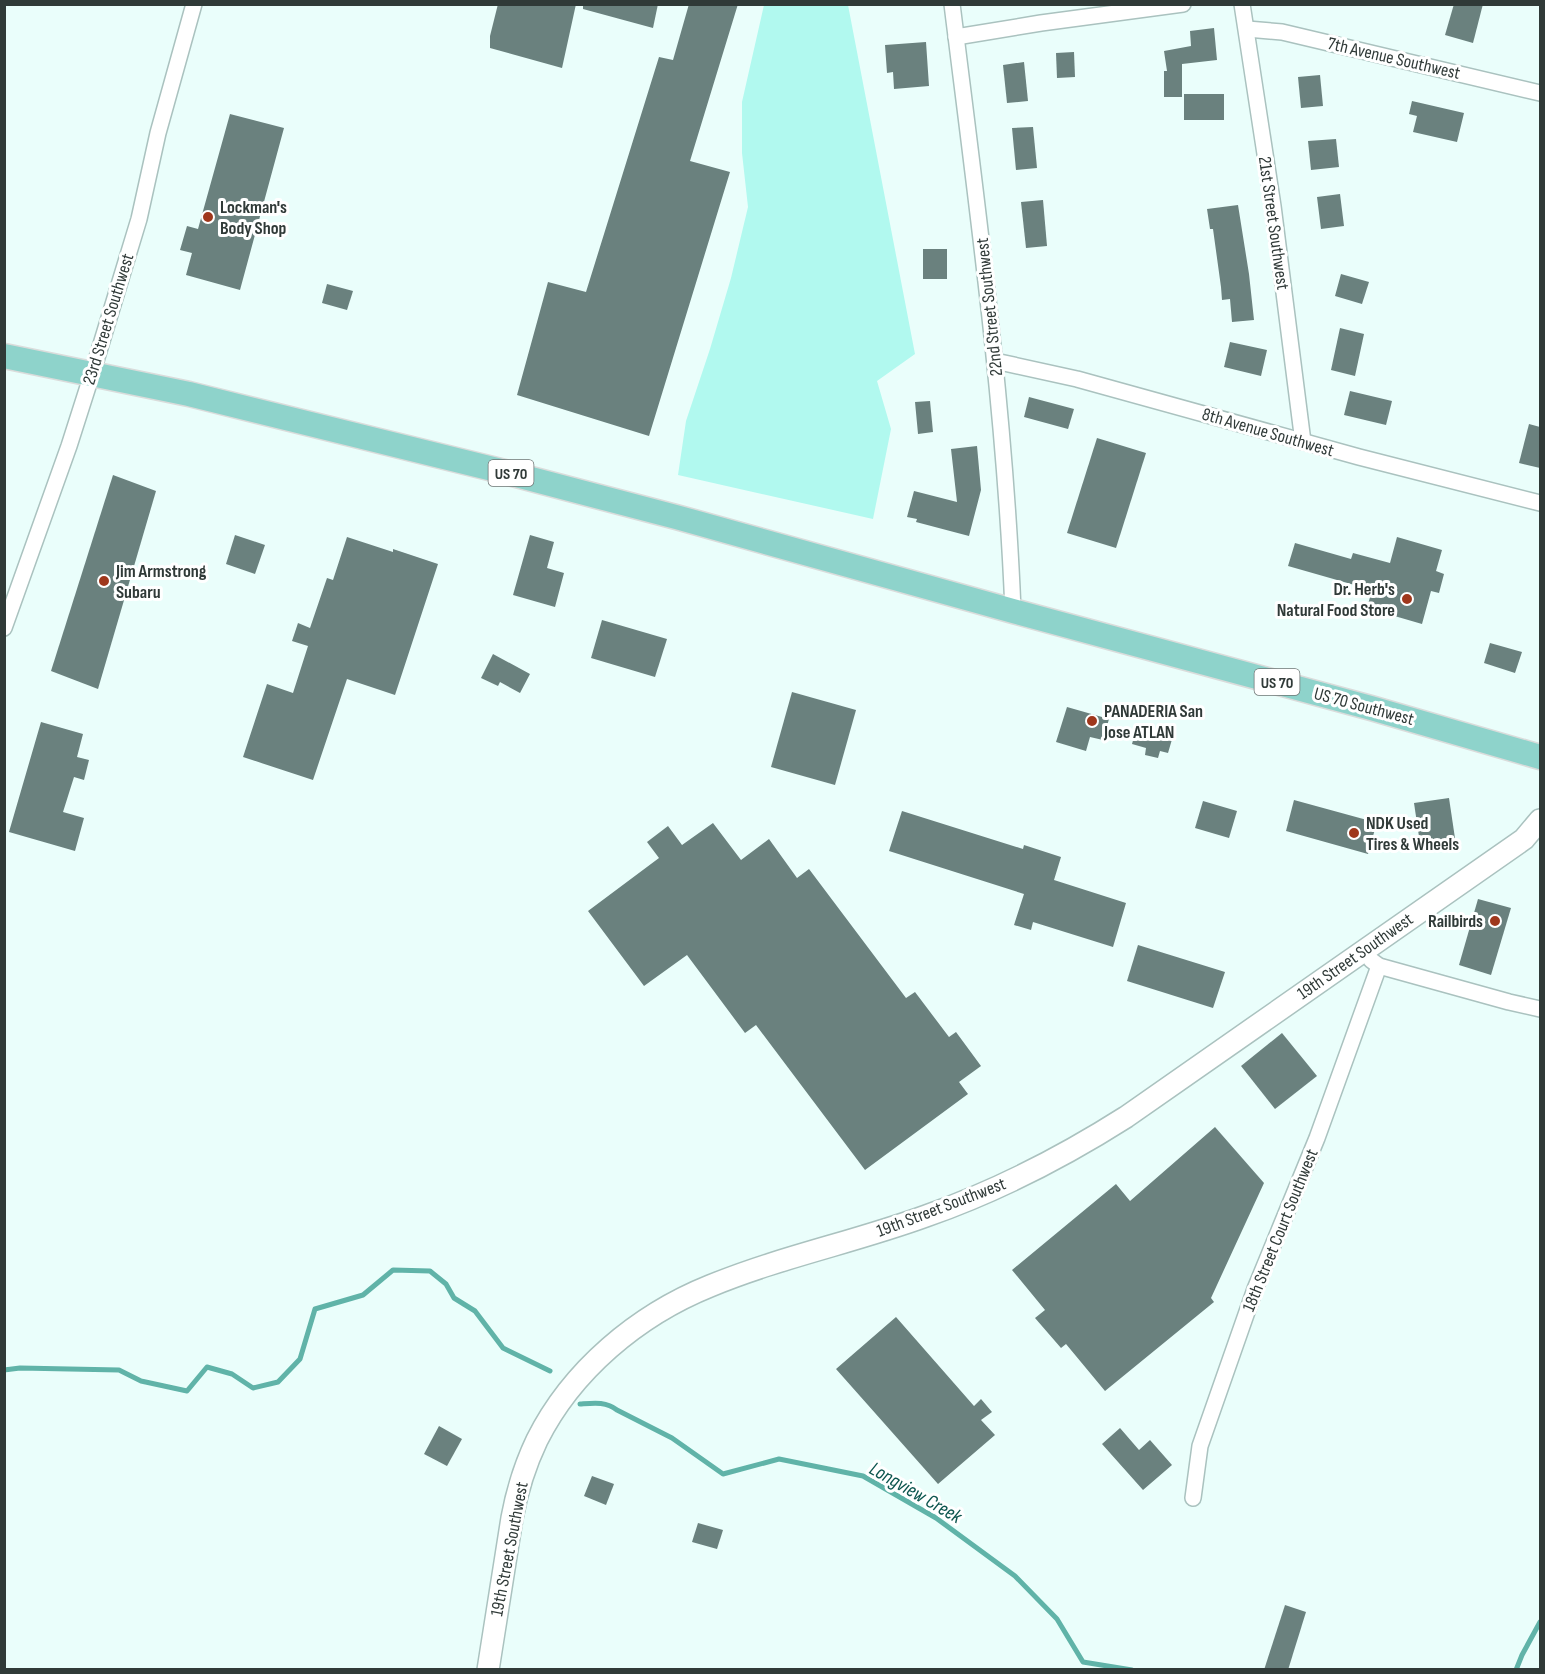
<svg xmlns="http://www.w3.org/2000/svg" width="1545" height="1674" font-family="'Sofia Sans Condensed',sans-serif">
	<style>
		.green { fill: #b1f9ef }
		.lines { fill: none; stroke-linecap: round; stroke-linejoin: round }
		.stream { stroke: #60b3a8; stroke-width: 5 }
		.building { fill: #6a817e }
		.street-casing { stroke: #aac2bf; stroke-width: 18 }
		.secondary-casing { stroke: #aac2bf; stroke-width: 24 }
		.primary-casing { stroke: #dadcdb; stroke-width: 27 }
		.street { stroke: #fff; stroke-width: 15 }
		.secondary { stroke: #fff; stroke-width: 21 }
		.primary { stroke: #8ed3cb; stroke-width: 24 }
		.poi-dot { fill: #9f371c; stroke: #fff; stroke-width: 2 }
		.labels { text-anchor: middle; stroke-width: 6; stroke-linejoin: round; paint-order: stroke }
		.shield { fill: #fff; stroke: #6e7574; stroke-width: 1.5 }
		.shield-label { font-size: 16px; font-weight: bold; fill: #303a38 }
		.street-label { font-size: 18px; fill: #303a38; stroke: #fff }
		.poi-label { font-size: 18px; font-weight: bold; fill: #303a38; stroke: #fff; text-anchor: start }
		.water-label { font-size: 20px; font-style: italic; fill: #0d564f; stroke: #fff }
	</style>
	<rect width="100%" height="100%" fill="#eafefb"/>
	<polygon class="green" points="764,5 848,5 915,354 877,381 891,429 873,519 678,475 686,421 710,349 731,278 748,207 742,153 742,102"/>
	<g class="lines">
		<g class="stream">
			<polyline points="4,1370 20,1368 119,1370 141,1381 187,1391 207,1367 232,1374 253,1388 278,1382 300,1359 315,1309 363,1295 393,1270 430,1271 446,1284 454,1298 475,1311 503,1348 550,1371"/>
			<path d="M580 1404C593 1403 606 1401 617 1410L672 1438 723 1474 779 1459 863 1476 936 1518 1015 1576 1057 1619 1083 1662 1132 1670"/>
			<polyline points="1516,1670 1522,1655 1540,1622"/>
		</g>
	</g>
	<g class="building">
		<polygon points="498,4 576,4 562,68 490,48 490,36"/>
		<polygon points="583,4 658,4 653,28 583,9"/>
		<polygon points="689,4 738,4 690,161 730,172 649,436 517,395 548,282 586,292 659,57 673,60"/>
		<polygon points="1454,4 1483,4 1473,43 1445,35"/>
		<polygon points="1214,28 1217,60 1182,64 1182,97 1164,97 1164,71 1167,71 1164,51 1191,46 1190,31"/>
		<polygon points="926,42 929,86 894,89 893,72 887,73 885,45"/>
		<polygon points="1074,52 1075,77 1057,78 1056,53"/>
		<polygon points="1024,62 1028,101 1007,103 1003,65"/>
		<polygon points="1320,75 1323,106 1301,108 1298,77"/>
		<rect x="1184" y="94" width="40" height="26"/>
		<polygon points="1412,101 1464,113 1457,142 1413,132 1417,116 1409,114"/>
		<polygon points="230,114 284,128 240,290 186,275 192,253 180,250 187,226 198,229"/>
		<polygon points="1033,127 1037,168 1016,170 1012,128"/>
		<polygon points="1336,139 1339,167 1311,170 1308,141"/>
		<polygon points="1340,194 1344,226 1321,229 1317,197"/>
		<polygon points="1043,200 1047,246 1026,248 1021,202"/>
		<polygon points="1238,205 1249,274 1254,320 1232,322 1230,299 1222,300 1221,287 1213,229 1210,229 1207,209"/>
		<rect x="923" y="249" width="24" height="30"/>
		<polygon points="1341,274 1369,282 1362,304 1335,296"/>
		<polygon points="327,284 353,291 347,310 322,303"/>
		<polygon points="1340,328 1364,334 1355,376 1331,370"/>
		<polygon points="1230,342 1267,350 1261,376 1224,367"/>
		<polygon points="1350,391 1392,401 1386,425 1344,415"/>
		<polygon points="1029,397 1074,409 1068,429 1024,417"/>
		<polygon points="930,401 933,432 918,434 915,402"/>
		<polygon points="1529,424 1540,427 1540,468 1519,463"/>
		<polygon points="1097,438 1146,453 1116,548 1067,533"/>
		<polygon points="977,446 981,490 969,536 916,522 917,519 907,517 914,491 957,502 951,449"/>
		<polygon points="113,475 156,491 98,689 51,671"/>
		<polygon points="235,535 265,545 255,574 226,564"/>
		<polygon points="530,535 554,542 547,568 564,573 555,607 513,595"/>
		<polygon points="347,537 393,552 393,549 438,564 395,695 347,679 313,780 243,757 267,684 293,693 308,646 292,641 298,623 310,628 327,578 333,580"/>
		<polygon points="1397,537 1442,550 1436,571 1444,574 1439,593 1431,591 1422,624 1367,608 1372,590 1288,566 1295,543 1351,559 1353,553 1390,563"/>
		<polygon points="602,620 667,639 655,677 591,658"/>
		<polygon points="1490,643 1522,652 1515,673 1484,663"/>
		<polygon points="493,654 530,674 520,693 500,682 498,686 481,678"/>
		<polygon points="792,692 856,710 835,785 771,767"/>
		<polygon points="1067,707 1109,719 1103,740 1090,737 1086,751 1056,742"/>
		<polygon points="41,722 83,734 77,757 89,760 84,780 74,777 63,812 84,818 75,851 9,832"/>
		<polygon points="1137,726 1173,736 1168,753 1160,751 1158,758 1145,755 1146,748 1132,744"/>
		<polygon points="1449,798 1456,845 1421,850 1414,803"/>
		<polygon points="1294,800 1367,820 1365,827 1375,829 1368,854 1286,831"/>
		<polygon points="1203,801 1237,811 1229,838 1195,828"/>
		<polygon points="902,811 1023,849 1024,845 1061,857 1054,880 1126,903 1113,947 1033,922 1031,930 1014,925 1024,894 889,851"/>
		<polygon points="713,823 741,860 769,839 797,878 809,869 906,998 915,992 949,1037 956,1032 981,1066 959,1082 968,1094 865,1170 756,1025 745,1033 687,955 644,986 588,911 659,858 647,842 668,826 682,845"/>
		<polygon points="1478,899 1511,908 1491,975 1459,965"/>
		<polygon points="1138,945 1225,972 1213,1008 1127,981"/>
		<polygon points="1282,1033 1317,1076 1275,1109 1241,1066"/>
		<polygon points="1215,1127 1264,1183 1211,1298 1214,1302 1105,1391 1066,1344 1061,1348 1035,1318 1045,1310 1012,1270 1116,1184 1130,1201"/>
		<polygon points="896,1317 974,1406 981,1399 992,1412 981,1420 995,1435 938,1484 836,1369"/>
		<polygon points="439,1426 462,1439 447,1466 424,1454"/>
		<polygon points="1120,1428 1139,1450 1150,1440 1172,1465 1143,1490 1102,1444"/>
		<polygon points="592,1476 614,1484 606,1505 584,1496"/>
		<polygon points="698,1523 723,1530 717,1549 692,1542"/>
		<polygon points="1285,1605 1306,1612 1288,1670 1264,1670"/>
	</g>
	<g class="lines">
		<defs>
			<g id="street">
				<path d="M952 4C977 206 1005 408 1013 611"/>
				<polyline points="1242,4 1273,206 1303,442"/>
				<polyline points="1247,29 1282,32 1540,93"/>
				<polyline points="956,37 1041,23 1183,4"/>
				<polyline points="995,361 1077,379 1359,457 1540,503"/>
				<polyline points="4,628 69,446 92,374 139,219 158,133 194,4"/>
				<polyline points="1371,960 1379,966 1509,1002 1540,1009"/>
				<polyline points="1193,1498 1200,1446 1255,1289 1317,1138 1379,966"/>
			</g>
			<path id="secondary" d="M488 1670 512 1518C517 1491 525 1465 537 1440 572 1370 638 1315 710 1286 780 1257 855 1242 926 1216 997 1191 1063 1157 1126 1117L1524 839 1540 820"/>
			<polyline id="primary" points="4,356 189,394 497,470 676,517 1013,611 1371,708 1540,757"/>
		</defs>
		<use href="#street" class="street-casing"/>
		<use href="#secondary" class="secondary-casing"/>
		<use href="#primary" class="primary-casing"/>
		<use href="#street" class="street"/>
		<use href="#secondary" class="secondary"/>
		<use href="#primary" class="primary"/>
	</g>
	<g class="poi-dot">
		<circle cx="208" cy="217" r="6"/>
		<circle cx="104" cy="581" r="6"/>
		<circle cx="1407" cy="599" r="6"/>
		<circle cx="1092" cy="721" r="6"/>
		<circle cx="1354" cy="833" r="6"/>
		<circle cx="1495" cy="921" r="6"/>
	</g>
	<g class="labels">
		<g class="shield">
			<rect x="488.5" y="460" width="45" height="26" rx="4.5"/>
			<rect x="1254.5" y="669" width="45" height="26" rx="4.5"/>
		</g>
		<g class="shield-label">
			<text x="511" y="479">US 70</text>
			<text x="1277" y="688">US 70</text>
		</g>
		<g class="street-label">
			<text transform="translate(1394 58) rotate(13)" y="6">7th Avenue Southwest</text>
			<text transform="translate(1274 223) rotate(82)" y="6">21st Street Southwest</text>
			<text transform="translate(989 307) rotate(-96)" y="6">22nd Street Southwest</text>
			<text transform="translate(108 319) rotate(-73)" y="6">23rd Street Southwest</text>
			<text transform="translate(1268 432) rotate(16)" y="6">8th Avenue Southwest</text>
			<text transform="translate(1364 706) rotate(15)" y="6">US 70 Southwest</text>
			<text transform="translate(1355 956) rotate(-35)" y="6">19th Street Southwest</text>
			<text transform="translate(941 1207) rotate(-21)" y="6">19th Street Southwest</text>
			<text transform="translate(1280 1230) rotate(-68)" y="6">18th Street Court Southwest</text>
			<text transform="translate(509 1549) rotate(-79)" y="6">19th Street Southwest</text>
		</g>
		<g class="poi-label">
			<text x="220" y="213">Lockman's<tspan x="220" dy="21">Body Shop</tspan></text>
			<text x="116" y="577">Jim Armstrong<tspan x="116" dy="21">Subaru</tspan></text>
			<text x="1395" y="595" text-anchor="end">Dr. Herb's<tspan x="1395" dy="21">Natural Food Store</tspan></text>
			<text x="1104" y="717">PANADERIA San<tspan x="1104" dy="21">Jose ATLAN</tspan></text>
			<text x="1366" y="829">NDK Used<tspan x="1366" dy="21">Tires &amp; Wheels</tspan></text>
			<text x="1483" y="927" text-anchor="end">Railbirds</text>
		</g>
		<g class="water-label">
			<text transform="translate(916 1492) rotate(30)" y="7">Longview Creek</text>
		</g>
	</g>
	<rect width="1545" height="1674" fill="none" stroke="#303a38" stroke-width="12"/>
</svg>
